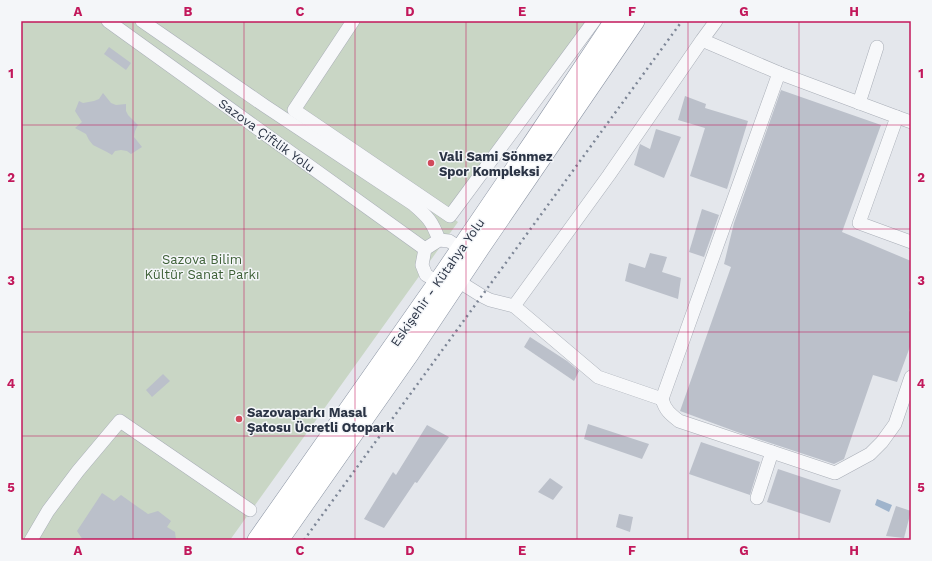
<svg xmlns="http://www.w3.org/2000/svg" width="932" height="561" font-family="'Work Sans',sans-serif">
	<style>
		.green { fill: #c9d6c5 }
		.water { fill: #9fb4cc }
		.building { fill: #bbc0ca }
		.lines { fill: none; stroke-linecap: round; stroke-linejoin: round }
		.minor-casing { stroke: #a9aeb7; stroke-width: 14 }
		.highway-casing { stroke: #8b94a3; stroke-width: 20 }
		.minor { stroke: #f7f8fa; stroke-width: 13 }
		.highway { stroke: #fff; stroke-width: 19 }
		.rail { stroke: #7d8696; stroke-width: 2.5; stroke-dasharray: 2 4; stroke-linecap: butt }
		.grid { fill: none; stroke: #c2185b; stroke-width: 1; stroke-opacity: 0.55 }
		.poi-dot { fill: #d1495b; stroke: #f4f6f9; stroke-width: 1.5 }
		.labels { text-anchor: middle; stroke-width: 3; stroke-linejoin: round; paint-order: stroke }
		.street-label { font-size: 13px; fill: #2b3445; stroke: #f4f6f9 }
		.poi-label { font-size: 13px; font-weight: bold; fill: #2b3445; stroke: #f4f6f9; text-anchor: start }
		.park-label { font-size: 13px; fill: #3f6138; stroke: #f4f6f9 }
		.neatline { fill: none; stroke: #c2185b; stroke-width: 1.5 }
		.grid-label { font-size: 13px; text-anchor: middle; font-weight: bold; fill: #c2185b }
	</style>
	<rect width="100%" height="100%" fill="#e4e7ec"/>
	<polygon class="green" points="21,21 594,21 451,217 458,222 230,540 21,540"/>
	<polygon class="water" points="877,499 892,505 889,512 875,505"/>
	<g class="building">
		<polygon points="109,47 131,63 126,70 104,54"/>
		<polygon points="781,90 881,125 842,232 911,261 911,305 909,311 911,312 911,344 897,382 873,375 844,459 834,464 737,432 680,411 731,267 724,264 734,223"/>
		<polygon points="103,93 111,103 116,105 126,104 126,111 128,115 138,125 135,131 134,137 142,147 131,154 127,151 121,150 115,151 112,155 107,152 93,145 89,140 86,134 75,128 82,122 75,111 79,101 83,103 94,101 99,99"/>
		<polygon points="685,96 706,104 705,108 748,121 727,189 690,176 705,128 678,120"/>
		<polygon points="656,129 681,137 664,178 634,165 640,144 650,149"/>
		<polygon points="702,209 719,215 704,257 689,252"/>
		<polygon points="650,253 667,257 662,272 681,278 678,299 625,281 629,263 645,268"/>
		<polygon points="530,337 567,361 579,371 574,381 524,347"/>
		<polygon points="163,374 170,381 152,397 146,390"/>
		<polygon points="588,424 649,444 642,459 584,439"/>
		<polygon points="427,425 449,437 417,483 415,482 384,528 364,519 393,472 396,475"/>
		<polygon points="701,442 760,462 750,495 689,474"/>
		<polygon points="778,469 841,490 830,523 767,502"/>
		<polygon points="550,478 563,487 553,500 538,492"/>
		<polygon points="102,493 114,501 121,495 135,505 148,514 158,511 171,521 167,527 175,532 176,540 83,540 77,531"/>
		<polygon points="896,506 911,511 904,538 886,536"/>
		<polygon points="619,514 633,517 630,532 616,527"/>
	</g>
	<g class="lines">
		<defs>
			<g id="minor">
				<polyline points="108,21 425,249"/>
				<path d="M142 21 265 106 413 204C428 217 432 221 439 240"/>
				<polyline points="353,21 294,110 450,216 594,21"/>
				<polyline points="702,40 779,73 662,399 598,377 514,306 609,175 702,40 716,21"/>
				<polyline points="779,73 897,117 859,223 911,242"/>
				<polyline points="859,103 877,47"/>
				<polyline points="897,117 911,122"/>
				<polyline points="458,281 482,296 490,300 514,306"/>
				<polyline points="438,282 426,275 422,265 425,249 439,240 449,241 460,248"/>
				<path d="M662 399C665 410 670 414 679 421L835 473 870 454 882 442 895 424 911 377"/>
				<polyline points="757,498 772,452"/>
				<polyline points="31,540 48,511 78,471 120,421 250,510"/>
			</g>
			<g id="highway">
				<polyline points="257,540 438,282 534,141 614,21"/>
				<polyline points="279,540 410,353 480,248 635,21"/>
			</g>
		</defs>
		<use href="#minor" class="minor-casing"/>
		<use href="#highway" class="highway-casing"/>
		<use href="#minor" class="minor"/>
		<use href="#highway" class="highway"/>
		<polyline class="rail" points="304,540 682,21"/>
	</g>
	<path class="grid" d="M133 21V540M244 21V540M355 21V540M466 21V540M577 21V540M688 21V540M799 21V540M21 125H911M21 229H911M21 332H911M21 436H911"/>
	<g class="poi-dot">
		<circle cx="431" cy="163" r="4"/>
		<circle cx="239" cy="419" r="4"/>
	</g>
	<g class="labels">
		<g class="street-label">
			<text transform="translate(267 135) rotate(36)" y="5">Sazova Çiftlik Yolu</text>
			<text transform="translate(437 282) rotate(-55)" y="5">Eskişehir - Kütahya Yolu</text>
		</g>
		<g class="poi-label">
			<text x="439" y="161">Vali Sami Sönmez<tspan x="439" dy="15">Spor Kompleksi</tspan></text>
			<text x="247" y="417">Sazovaparkı Masal<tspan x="247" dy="15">Şatosu Ücretli Otopark</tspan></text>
		</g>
		<g class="park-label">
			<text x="202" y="264">Sazova Bilim<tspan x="202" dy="15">Kültür Sanat Parkı</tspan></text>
		</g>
	</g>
	<rect width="932" height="561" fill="none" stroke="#f4f6f9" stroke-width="44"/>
	<rect x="22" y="22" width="888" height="517" class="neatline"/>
	<g class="grid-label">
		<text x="78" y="16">A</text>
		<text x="188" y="16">B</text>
		<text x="300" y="16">C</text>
		<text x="410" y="16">D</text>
		<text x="522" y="16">E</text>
		<text x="632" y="16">F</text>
		<text x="744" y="16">G</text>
		<text x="854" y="16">H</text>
		<text x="11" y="78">1</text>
		<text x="921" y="78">1</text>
		<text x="11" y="182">2</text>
		<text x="921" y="182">2</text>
		<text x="11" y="285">3</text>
		<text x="921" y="285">3</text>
		<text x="11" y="388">4</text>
		<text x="921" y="388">4</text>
		<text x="11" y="492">5</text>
		<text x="921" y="492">5</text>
		<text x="78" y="555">A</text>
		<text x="188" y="555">B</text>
		<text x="300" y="555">C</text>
		<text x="410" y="555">D</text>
		<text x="522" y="555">E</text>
		<text x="632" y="555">F</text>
		<text x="744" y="555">G</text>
		<text x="854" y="555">H</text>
	</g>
</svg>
